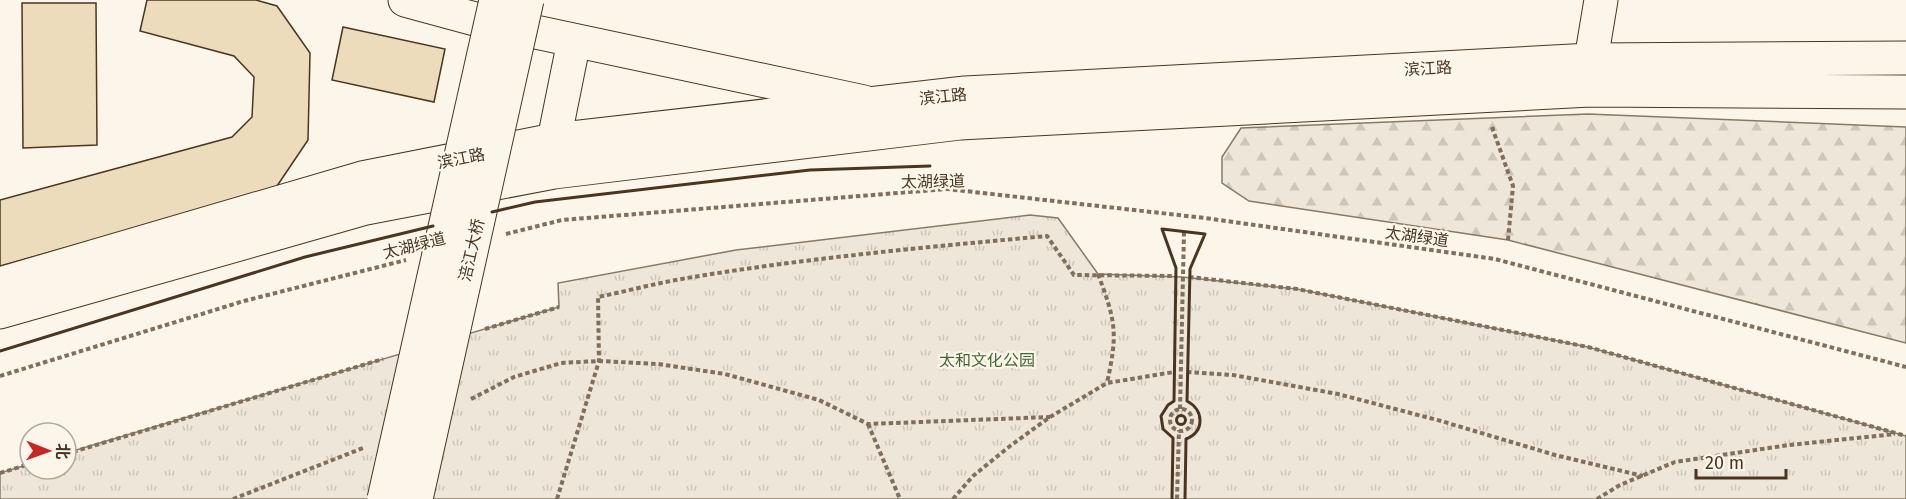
<svg xmlns="http://www.w3.org/2000/svg" width="1906" height="499" font-family="'Fira Sans','Noto Sans SC',sans-serif">
	<style>
		.grass { fill: url(#grass-tufts); stroke: #887966; stroke-width: 1.5 }
		.forest { fill: url(#forest-firs); stroke: #887966; stroke-width: 1.5 }
		.building { fill: #ecdcbc; stroke: #4a3520; stroke-width: 1.5 }
		.lines { fill: none; stroke-linecap: round; stroke-linejoin: round }
		.minor-casing { stroke: #4a3520; stroke-width: 35 }
		.major-casing { stroke: #4a3520; stroke-width: 35 }
		.path { stroke: #7f6f5c; stroke-width: 4; stroke-dasharray: 4.5 3; stroke-linecap: butt }
		.minor { stroke: #fbf6e9; stroke-width: 33 }
		.major { stroke: #fbf6e9; stroke-width: 33 }
		.major-bridge-casing { stroke: #4a3520; stroke-width: 35; stroke-linecap: butt }
		.major-bridge { stroke: #fbf6e9; stroke-width: 33 }
		.wall { stroke: #4a3520; stroke-width: 3 }
		.labels { text-anchor: middle; stroke-width: 4.5; stroke-linejoin: round; paint-order: stroke }
		.street-label { font-size: 16px; fill: #4a3520; stroke: #fbf6e9 }
		.park-label { font-size: 16px; fill: #436837; stroke: #fbf6e9 }
	</style>
	<defs>
		<pattern id="grass-tufts" width="24" height="20" patternUnits="userSpaceOnUse" patternTransform="scale(1.5)"><rect width="24" height="20" fill="#ede6d9"/><path d="M3 7l-1-3M5 7V3M7 7l1-3M15 17l-1-3M17 17v-4M19 17l1-3" fill="none" stroke="#cdc6ba"/></pattern>
		<pattern id="forest-firs" width="22" height="20" patternUnits="userSpaceOnUse" patternTransform="scale(1.5)"><rect width="22" height="20" fill="#ede6d9"/><path d="M5 1l3.5 6h-7zM16 11l3.5 6h-7z" fill="#cdc6ba"/></pattern>
	</defs>
	<rect width="100%" height="100%" fill="#fbf6e9"/>
	<polygon class="grass" points="1030,215 1058,218 1098,274 1182,277 1297,289 1588,347 1906,436 1906,499 0,499 0,473 30,464 30,469 66,469 66,453 559,307 558,283 736,250"/>
	<polygon class="forest" points="1588,114 1906,127 1906,343 1508,240 1249,201 1222,183 1222,157 1241,128"/>
	<g class="building">
		<polygon points="147,0 256,0 277,6 310,53 308,140 275,189 0,266 0,200 232,137 252,117 254,77 234,56 140,31"/>
		<polygon points="22,3 96,3 97,145 23,148"/>
		<polygon points="343,27 445,49 434,102 332,80"/>
	</g>
	<g class="lines">
		<defs>
			<g id="minor">
				<polyline points="405,0 475,19 864,102"/>
				<polyline points="1591,60 1601,0"/>
				<polyline points="554,140 574,41"/>
			</g>
			<g id="major">
				<polyline points="0,284 362,178 554,140 965,93 1591,60 1906,58"/>
				<polyline points="0,312 366,208 554,172 960,123 1590,90 1906,92"/>
			</g>
		</defs>
		<use href="#minor" class="minor-casing"/>
		<use href="#major" class="major-casing"/>
		<g class="path">
			<polyline points="1492,127 1513,186 1508,240"/>
			<polyline points="506,234 562,220 947,189 1205,218 1495,259 1906,367"/>
			<path d="M1098 274C1116 322 1118 333 1107 383"/>
			<polyline points="1189,277 1297,289 1588,347 1906,436"/>
			<polyline points="485,329 559,307"/>
			<polyline points="1187,372 1233,375 1338,394 1441,421 1555,455 1643,476"/>
			<polyline points="0,376 244,301 406,260"/>
			<polyline points="471,399 514,377 561,363 599,361 658,364 725,374 819,400 868,424 1050,417"/>
			<polyline points="1180,409 1184,232"/>
			<circle cx="1181" cy="420" r="11"/>
			<polyline points="868,424 900,499"/>
			<polyline points="66,454 383,359"/>
			<polyline points="0,473 30,464"/>
			<polyline points="233,499 363,448"/>
			<path d="M557 499 599 361 598 297C627 291 657 283 687 278 807 258 927 247 1047 236L1074 275 1176 276"/>
			<polyline points="953,499 973,476 1010,446 1050,417 1107,383 1174,372"/>
			<polyline points="1177,499 1179,430"/>
			<polyline points="1597,499 1620,485 1675,462 1789,445 1895,434"/>
		</g>
		<use href="#minor" class="minor"/>
		<use href="#major" class="major"/>
		<defs>
			<g id="major-bridge">
				<polyline points="384,499 496,0"/>
				<polyline points="416,499 527,0"/>
			</g>
		</defs>
		<use href="#major-bridge" class="major-bridge-casing"/>
		<use href="#major-bridge" class="major-bridge"/>
		<g class="wall">
			<polyline points="492,212 535,202 810,170 930,166"/>
			<polyline points="0,351 305,257 433,226"/>
			<circle cx="1181" cy="420" r="4.5"/>
			<path d="M1172 499 1173 438 1163 429 1161 416 1168 405 1174 401 1176 268 1162 229 1205 234 1190 269 1187 401C1204 410 1205 431 1186 439L1185 499"/>
		</g>
	</g>
	<g class="labels">
		<g class="street-label">
			<text transform="translate(1428 68) rotate(-3)" y="6">滨江路</text>
			<text transform="translate(943 96) rotate(-6)" y="6">滨江路</text>
			<text transform="translate(461 158) rotate(-11)" y="6">滨江路</text>
			<text transform="translate(933 181) rotate(-1)" y="6">太湖绿道</text>
			<text transform="translate(1417 236) rotate(8)" y="6">太湖绿道</text>
			<text transform="translate(414 245) rotate(-14)" y="6">太湖绿道</text>
			<text transform="translate(471 250) rotate(-77)" y="6">涪江大桥</text>
		</g>
		<g class="park-label">
			<text x="987" y="366">太和文化公园</text>
		</g>
	</g>
	<g transform="translate(48 451) rotate(91)"><circle r="28" fill="#fbf6e9" stroke="#b4a999" stroke-width="1.5"/>
	<path d="M0-4.5L10 22L0 15L-10 22Z" fill="#c62828"/>
	<text y="-9" font-size="16" font-weight="bold" text-anchor="middle" fill="#4a3520">北</text>
	</g>
	<path d="M1696 469v9h90v-9" fill="none" stroke="#4a3520" stroke-width="3"/>
	<text x="1705" y="469" font-size="18" fill="#4a3520" stroke="#fbf6e9" stroke-width="4.5" paint-order="stroke">20 m</text>
</svg>
